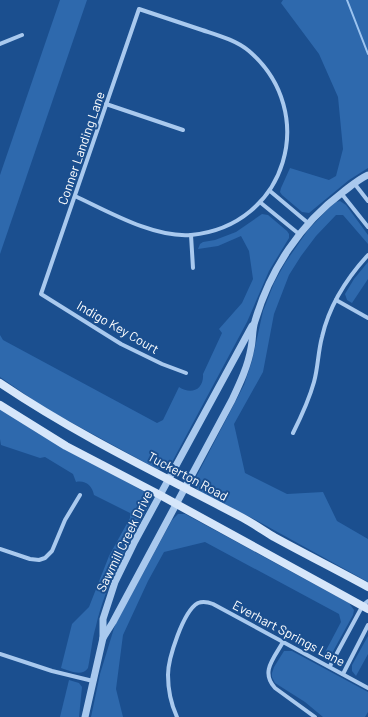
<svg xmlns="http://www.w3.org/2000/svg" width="368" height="717" font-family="Barlow,sans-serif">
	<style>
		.green { fill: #2e69ad }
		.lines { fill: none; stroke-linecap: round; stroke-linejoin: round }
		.stream { stroke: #9cc4f0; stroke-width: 2 }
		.minor { stroke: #a9c9ee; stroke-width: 4 }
		.tertiary { stroke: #a9c9ee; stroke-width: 7 }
		.secondary { stroke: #d6e6fa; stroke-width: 8 }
		.labels { text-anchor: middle; stroke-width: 4; stroke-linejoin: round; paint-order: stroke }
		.street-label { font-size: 13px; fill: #fff; stroke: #1b4f8f }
	</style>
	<rect width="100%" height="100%" fill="#1b4f8f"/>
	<g class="green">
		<polygon points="60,0 87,0 0,254 0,175"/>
		<polygon points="283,0 368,0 368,168 349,180 309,213 302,212 282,195 280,192 281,188 290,168 329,180 336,176 343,149 338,97 319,54 281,3"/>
		<polygon points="340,201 346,205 368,235 368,244 343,215 336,215 316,236 301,256 289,275 274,314 263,372 234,424 245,473 287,494 323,492 337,521 368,539 368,582 252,518 201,493 196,488 194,481 244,385 252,361 263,311 274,283 285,263 308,230 329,208 336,202"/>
		<path d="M262 214 268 215 287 231 289 234V238L269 271 247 322 171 464C166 469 164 470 157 469L65 419 42 406 0 377V335L3 340 157 423 163 420 179 387C191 395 204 390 203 374L222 333 219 329 242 303 253 279 249 251 241 236 218 246 198 249 200 244 203 242 215 240 236 232Z"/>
		<polygon points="368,262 368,279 352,303 347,300 345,294 354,279"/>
		<path d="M0 409 39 434 145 492 150 500 149 506C128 544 106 583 96 626 92 639 91 654 88 668 82 677 70 671 61 668L72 624 89 607 109 556 130 518V513L94 495C92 485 85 480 76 482L73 474 45 457 40 458 1 445 0 439Z"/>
		<polygon points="178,514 185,514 349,603 354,610 353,615 331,655 325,658 322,658 341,622 339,614 205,542 164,552 148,581 123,635 116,689 123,717 91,717 100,674 115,625 172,520"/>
		<polygon points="368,636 368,654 356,676 352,671 352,665"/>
		<polygon points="284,651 292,651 368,692 368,712 365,717 323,717 305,702 275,683 272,677 272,673 274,667"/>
		<polygon points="69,680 79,683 82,687 79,717 60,717"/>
	</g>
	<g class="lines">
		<polyline class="stream" points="347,0 368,54"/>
		<g class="minor">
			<polyline points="0,44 22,35"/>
			<polyline points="106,104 183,130"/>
			<polyline points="354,183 368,201"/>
			<polyline points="270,191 308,223"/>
			<polyline points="341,193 368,227"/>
			<path d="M75 196C109 212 154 238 191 235 287 226 320 112 249 51 236 40 217 35 202 30 181 23 160 16 139 9L41 294 121 344 162 364 186 373"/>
			<polyline points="261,203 299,234"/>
			<polyline points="191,235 193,268"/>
			<polyline points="336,300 368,318"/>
			<path d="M293 433C301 417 309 400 314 382 318 368 318 352 322 337 329 306 346 279 368 255"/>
			<polyline points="0,549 30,559 39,560 45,558 52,551 65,520 80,495"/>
			<path d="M283 642C274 658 260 672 275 688L315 717"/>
			<polyline points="0,654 52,671 93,681"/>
			<polyline points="330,666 363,605 368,601"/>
			<polyline points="343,674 368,625"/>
			<path d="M177 717C171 704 168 690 168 675 168 659 183 611 198 603 203 601 208 602 213 604L368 688"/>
		</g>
		<g class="tertiary">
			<path d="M103 638 113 622 232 400C240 383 248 366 251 348 253 339 252 330 255 321 270 270 300 224 343 192 351 186 359 179 368 175"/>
			<polyline points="85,717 103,638 103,619 115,582 135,541 252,326"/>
		</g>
		<g class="secondary">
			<path d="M0 383C77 435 161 475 243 518 254 524 264 531 274 537 305 554 337 570 368 587"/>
			<polyline points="0,405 66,446 160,495 368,609"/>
		</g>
	</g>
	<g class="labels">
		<g class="street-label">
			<text transform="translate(81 148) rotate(-71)" y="5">Conner Landing Lane</text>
			<text transform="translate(118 327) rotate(30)" y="5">Indigo Key Court</text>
			<text transform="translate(188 476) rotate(28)" y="5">Tuckerton Road</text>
			<text transform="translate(124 541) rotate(-64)" y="5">Sawmill Creek Drive</text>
			<text transform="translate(289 633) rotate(28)" y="5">Everhart Springs Lane</text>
		</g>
	</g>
</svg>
